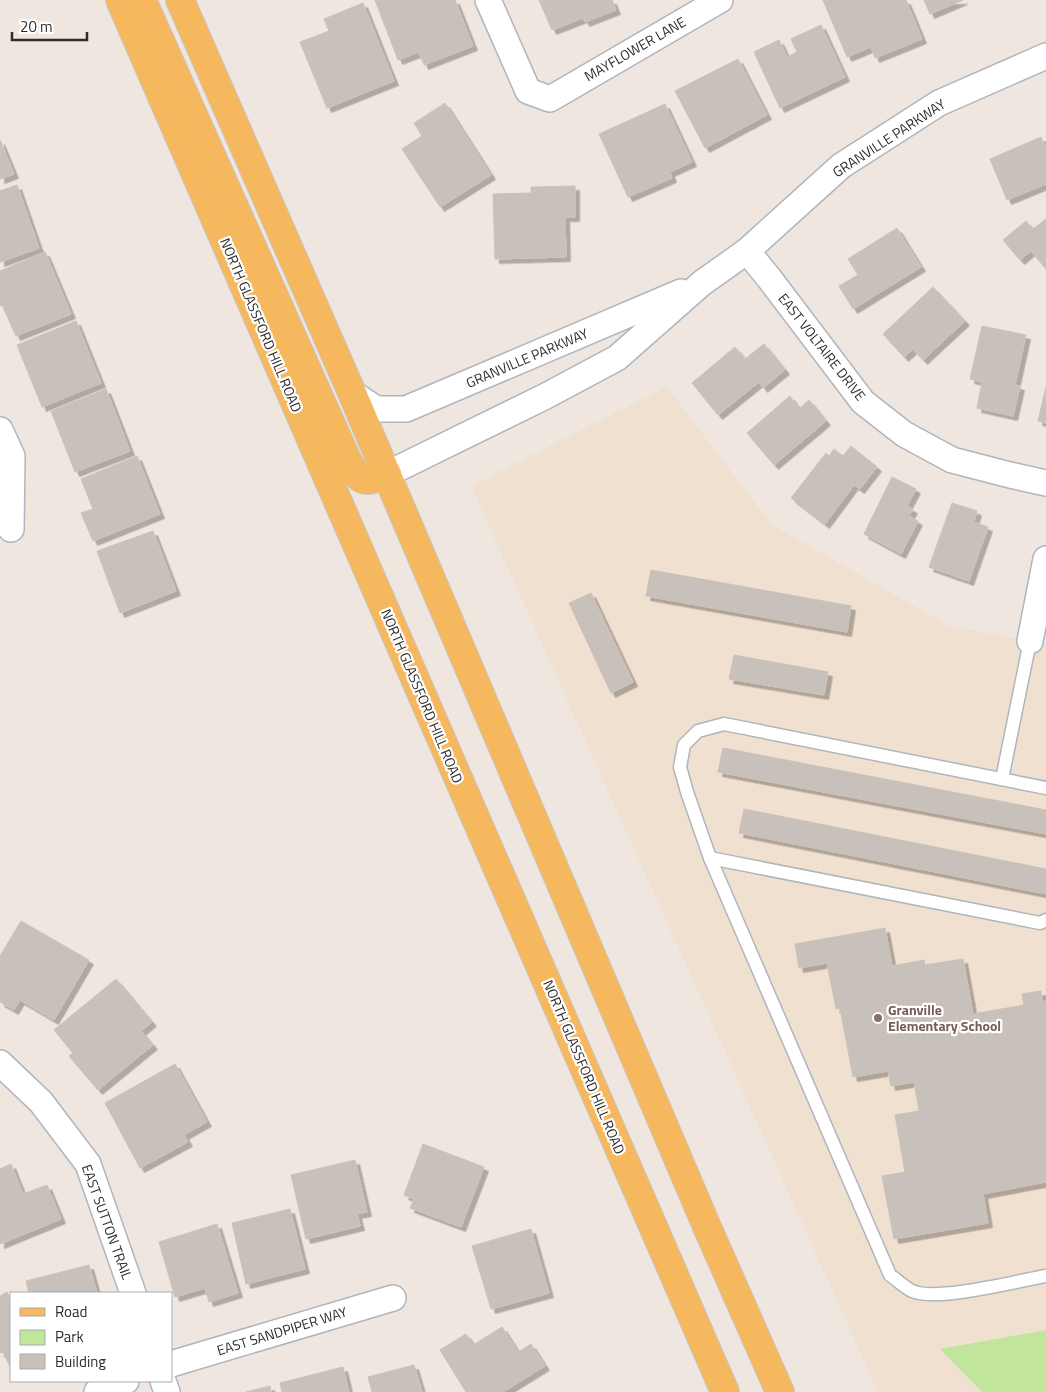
<svg xmlns="http://www.w3.org/2000/svg" width="1046" height="1392" font-family="'Titillium Web',sans-serif">
	<style>
		.education { fill: #f0e0cf }
		.green { fill: #c1e69b }
		.building { fill: #c8c1bb; stroke: #cbc1b9; filter: url(#shadow) }
		.lines { fill: none; stroke-linecap: round; stroke-linejoin: round }
		.lane-casing { stroke: #b0b5bd; stroke-width: 15 }
		.street-casing { stroke: #b0b5bd; stroke-width: 28 }
		.primary-casing { stroke: #c8c8c8; stroke-width: 30 }
		.lane { stroke: #fff; stroke-width: 12 }
		.street { stroke: #fff; stroke-width: 25 }
		.primary { stroke: #f5b85e; stroke-width: 28 }
		.education-dot { fill: #8d6e63; stroke: #fff; stroke-width: 2 }
		.labels { text-anchor: middle; stroke-width: 4.5; stroke-linejoin: round; paint-order: stroke }
		.street-label { font-size: 14px; fill: #2d2d2d; stroke: #fff }
		.education-label { font-size: 14px; font-weight: bold; fill: #785e54; stroke: #fff; text-anchor: start }
	</style>
	<defs>
		<filter id="shadow"><feDropShadow dx="4.5" dy="4.5" stdDeviation="0" flood-color="#0004"/></filter>
	</defs>
	<rect width="100%" height="100%" fill="#efe6e0"/>
	<polygon class="education" points="667,387 772,525 949,626 1046,644 1046,1392 878,1392 471,486"/>
	<polygon class="green" points="1046,1330 1046,1392 982,1392 940,1349"/>
	<g class="building">
		<polygon points="375,0 455,0 473,46 424,65 419,52 398,60"/>
		<polygon points="539,0 612,0 616,10 585,22 583,18 552,30"/>
		<polygon points="823,0 906,0 922,39 875,58 871,47 847,57"/>
		<polygon points="924,0 963,0 930,14"/>
		<polygon points="363,3 394,81 327,108 300,42 329,31 324,19"/>
		<polygon points="821,25 845,77 780,108 754,52 779,40 787,57 797,52 791,39"/>
		<polygon points="738,59 767,115 705,148 675,91"/>
		<polygon points="445,103 491,175 440,207 402,149 422,136 414,123"/>
		<polygon points="665,104 692,162 670,172 672,178 628,197 599,134"/>
		<polygon points="1041,137 1046,149 1046,184 1007,200 990,159"/>
		<polygon points="0,140 14,174 0,179"/>
		<polygon points="17,185 39,248 0,262 0,191"/>
		<polygon points="575,186 575,217 565,217 566,257 495,259 493,194 531,193 531,187"/>
		<polygon points="1046,219 1046,269 1031,251 1020,260 1003,240 1026,221 1033,229"/>
		<polygon points="897,228 921,267 853,309 839,286 858,275 848,259"/>
		<polygon points="45,252 71,314 16,336 2,305 0,306 0,271"/>
		<polygon points="933,287 965,321 923,360 913,349 904,357 883,334"/>
		<polygon points="76,321 101,383 42,407 17,345"/>
		<polygon points="982,326 1026,335 1015,385 1020,386 1013,416 977,408 982,382 970,379"/>
		<polygon points="764,344 785,370 763,388 759,382 718,415 692,383 735,347 745,359"/>
		<polygon points="1046,387 1046,423 1038,421"/>
		<polygon points="106,389 130,451 75,472 51,411"/>
		<polygon points="790,396 799,409 809,400 826,421 774,465 747,433"/>
		<polygon points="851,446 877,467 860,489 854,485 825,524 791,498 826,453 829,456 834,449 843,456"/>
		<polygon points="137,456 160,514 93,541 81,513 93,509 81,479"/>
		<polygon points="892,477 916,489 907,506 913,509 909,516 918,521 901,554 864,534"/>
		<polygon points="952,503 977,511 974,522 988,527 969,581 929,567"/>
		<polygon points="153,531 176,591 120,613 97,551"/>
		<polygon points="651,570 851,606 847,632 646,596"/>
		<polygon points="591,593 633,682 611,693 569,603"/>
		<polygon points="734,655 828,672 824,695 729,679"/>
		<polygon points="723,748 1046,810 1046,834 718,772"/>
		<polygon points="744,809 1046,869 1046,894 739,833"/>
		<polygon points="21,921 89,960 54,1020 20,1000 14,1010 0,1002 0,956"/>
		<polygon points="885,928 892,966 924,960 925,965 963,959 973,1014 1024,1005 1022,994 1041,991 1042,1002 1046,1001 1046,1182 983,1194 988,1223 894,1239 882,1176 905,1172 895,1115 919,1111 914,1082 891,1086 888,1071 853,1077 840,1008 836,1009 827,963 799,968 795,944"/>
		<polygon points="116,979 152,1022 141,1031 153,1045 98,1090 69,1056 73,1053 54,1030"/>
		<polygon points="175,1064 207,1122 184,1135 188,1142 140,1168 105,1103"/>
		<polygon points="423,1144 484,1167 461,1227 410,1208 414,1199 404,1195"/>
		<polygon points="355,1160 367,1212 357,1214 360,1226 306,1239 291,1175"/>
		<polygon points="11,1164 23,1194 47,1185 61,1219 0,1244 0,1169"/>
		<polygon points="290,1209 305,1269 246,1284 232,1223"/>
		<polygon points="217,1224 238,1293 209,1302 205,1288 175,1297 159,1242"/>
		<polygon points="531,1229 549,1293 491,1309 472,1246"/>
		<polygon points="89,1265 97,1293 29,1293 26,1281"/>
		<polygon points="7,1292 11,1302 11,1369 3,1352 0,1353 0,1296"/>
		<polygon points="502,1327 518,1352 531,1344 545,1366 503,1392 466,1392 440,1350 466,1334 473,1345"/>
		<polygon points="414,1365 422,1392 372,1392 368,1377"/>
		<polygon points="343,1367 349,1392 282,1392 280,1383"/>
		<polygon points="270,1386 271,1392 246,1392"/>
	</g>
	<g class="lines">
		<defs>
			<g id="lane">
				<polyline points="1002,779 1030,641"/>
				<path d="M1046 788 724 724 698 731 684 745 680 767 687 792 710 858 890 1275C897 1280 904 1287 912 1291 937 1302 1017 1281 1046 1276"/>
				<polyline points="710,858 1040,923 1046,920"/>
			</g>
			<g id="street">
				<polyline points="488,0 528,91 550,99 720,0"/>
				<polyline points="747,251 769,278 863,402 904,434 952,460 1010,475 1046,483"/>
				<polyline points="352,393 376,409 406,409 681,292"/>
				<polyline points="0,430 12,456 11,529"/>
				<polyline points="387,474 544,397 617,358 702,283 747,251 841,166 939,103 1046,56"/>
				<polyline points="1030,641 1046,559"/>
				<polyline points="0,1063 41,1102 88,1164 133,1293"/>
				<polyline points="171,1364 393,1298"/>
				<polyline points="163,1381 167,1392"/>
				<polyline points="97,1392 126,1381"/>
			</g>
			<g id="primary">
				<polyline points="120,0 725,1392"/>
				<path d="M142 0 349 464C364 485 364 482 387 474"/>
				<polyline points="180,0 352,393 707,1227 780,1392"/>
			</g>
		</defs>
		<use href="#lane" class="lane-casing"/>
		<use href="#street" class="street-casing"/>
		<use href="#primary" class="primary-casing"/>
		<use href="#lane" class="lane"/>
		<use href="#street" class="street"/>
		<use href="#primary" class="primary"/>
	</g>
	<circle class="education-dot" cx="878" cy="1018" r="5"/>
	<g class="labels">
		<g class="street-label">
			<text transform="translate(635 49) rotate(-30)" y="5">MAYFLOWER LANE</text>
			<text transform="translate(889 138) rotate(-33)" y="5">GRANVILLE PARKWAY</text>
			<text transform="translate(261 325) rotate(67)" y="5">NORTH GLASSFORD HILL ROAD</text>
			<text transform="translate(822 347) rotate(52)" y="5">EAST VOLTAIRE DRIVE</text>
			<text transform="translate(527 358) rotate(-23)" y="5">GRANVILLE PARKWAY</text>
			<text transform="translate(422 696) rotate(67)" y="5">NORTH GLASSFORD HILL ROAD</text>
			<text transform="translate(584 1067) rotate(67)" y="5">NORTH GLASSFORD HILL ROAD</text>
			<text transform="translate(107 1222) rotate(70)" y="5">EAST SUTTON TRAIL</text>
			<text transform="translate(282 1331) rotate(-17)" y="5">EAST SANDPIPER WAY</text>
		</g>
		<g class="education-label">
			<text x="888" y="1015">Granville<tspan x="888" dy="16">Elementary School</tspan></text>
		</g>
	</g>
	<rect x="10" y="1292" width="162" height="90" fill="#ffffff" stroke="#ababab"/>
	<rect x="20" y="1308" width="25" height="8" fill="#f5b85e" stroke="#ababab"/>
	<text x="55" y="1317" font-size="15" fill="#2d2d2d">Road</text>
	<rect x="20" y="1330" width="25" height="15" fill="#c1e69b" stroke="#ababab"/>
	<text x="55" y="1342" font-size="15" fill="#2d2d2d">Park</text>
	<rect x="20" y="1354" width="25" height="15" fill="#c8c1bb" stroke="#ababab"/>
	<text x="55" y="1367" font-size="15" fill="#2d2d2d">Building</text>
	<path d="M12 32v8h75v-8" fill="none" stroke="#2d2d2d" stroke-width="2.5"/>
	<text x="20" y="32" font-size="15" fill="#2d2d2d" stroke="#ffffff" stroke-width="4" paint-order="stroke">20 m</text>
</svg>
